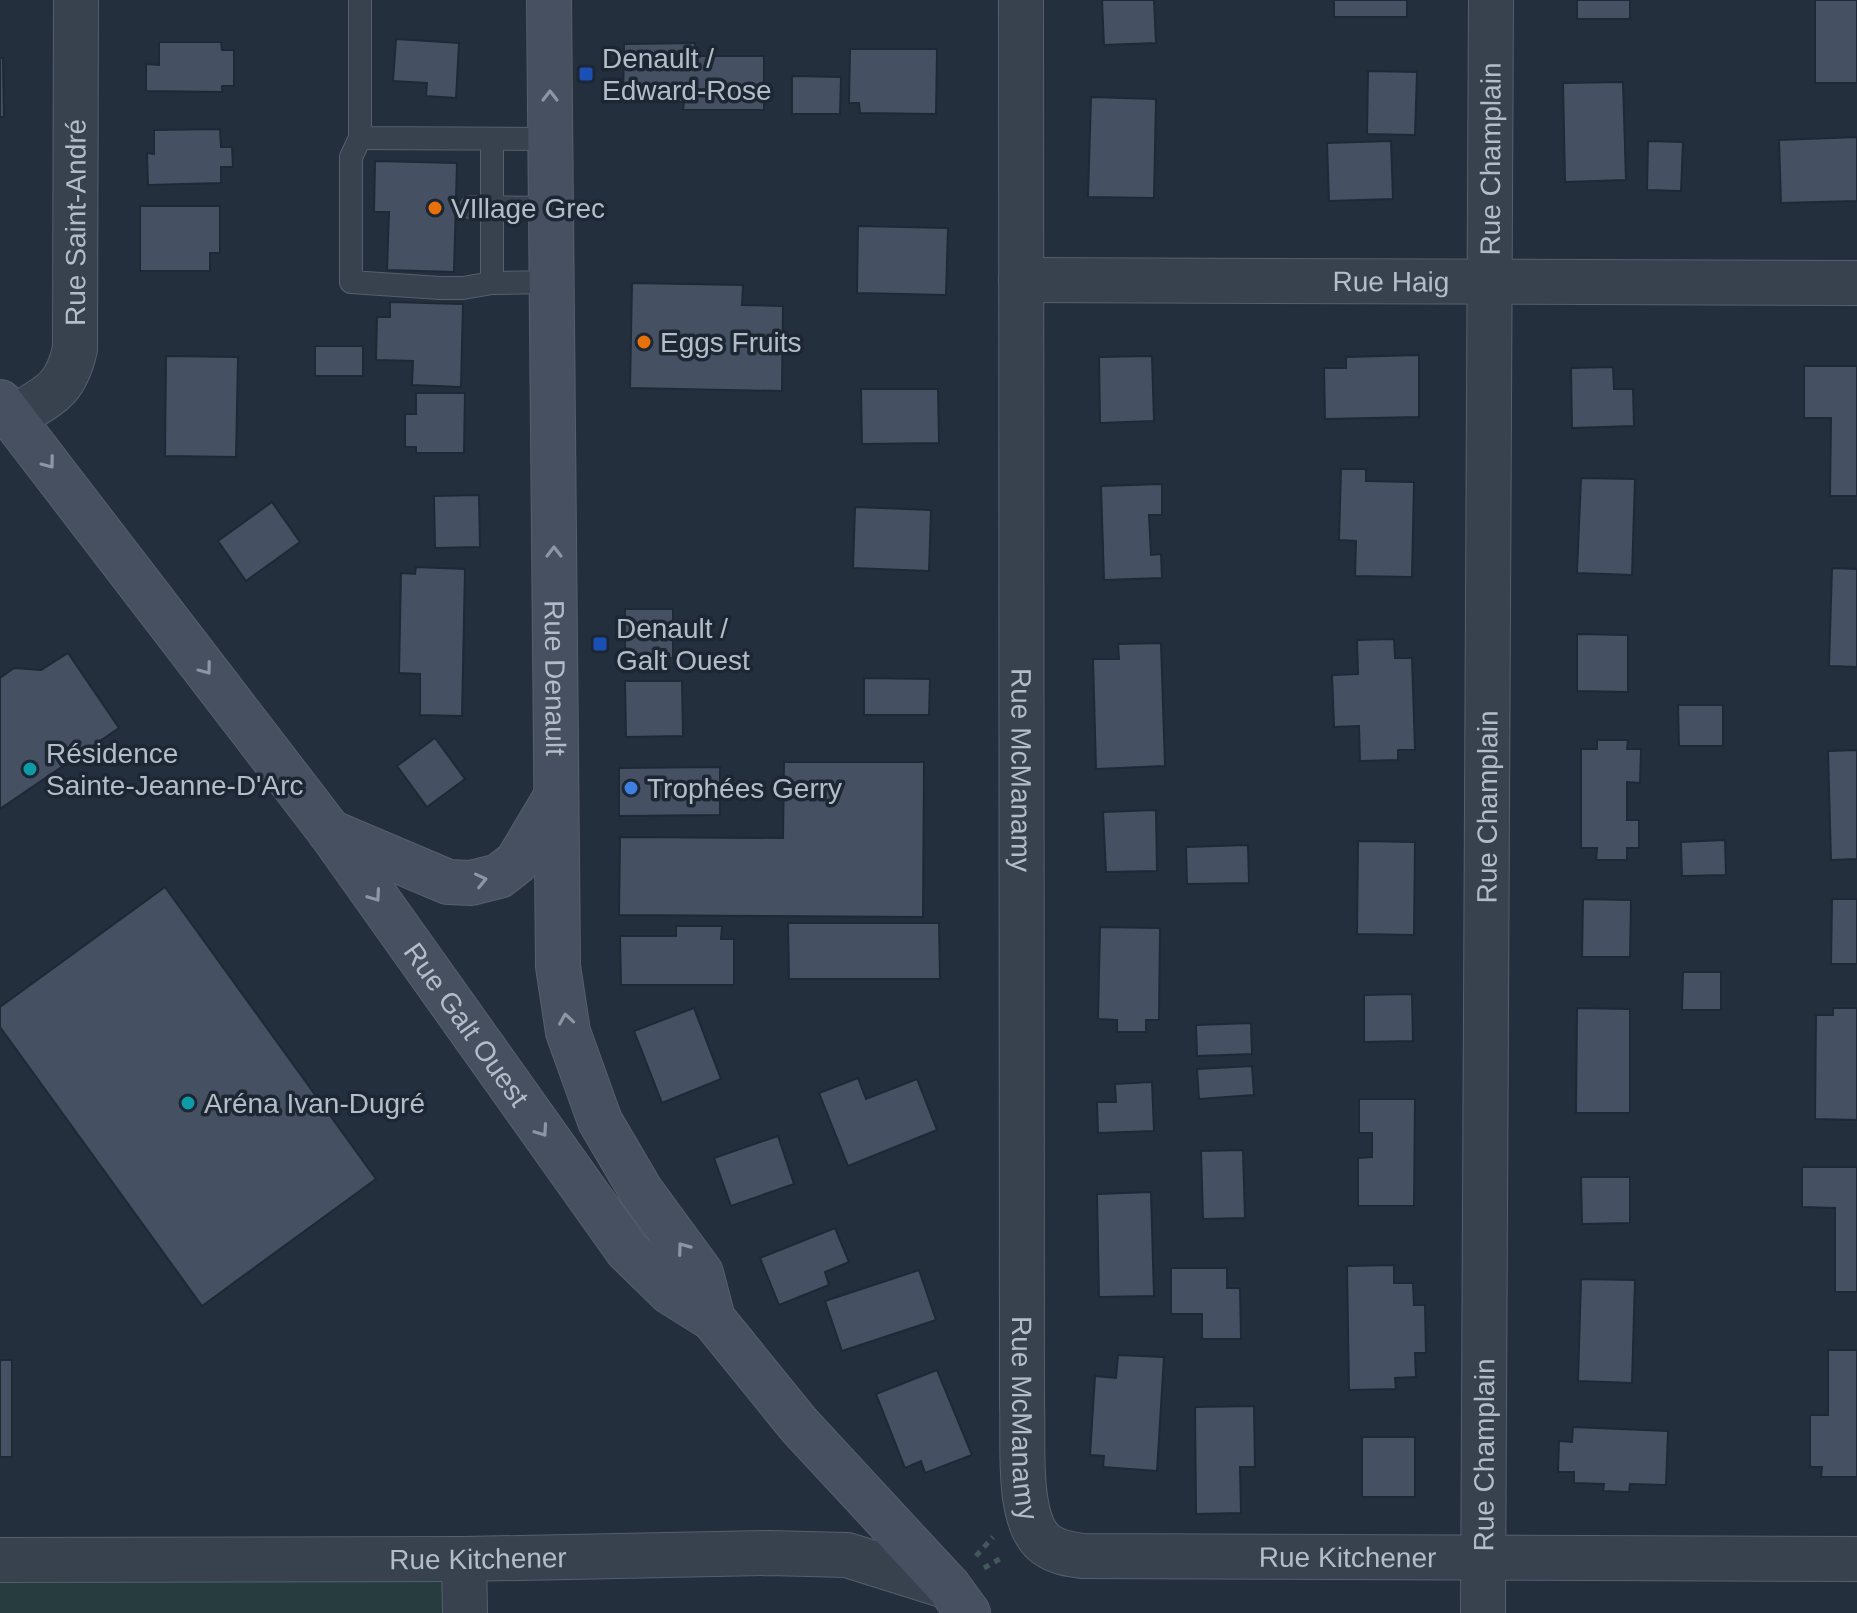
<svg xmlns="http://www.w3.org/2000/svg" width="1857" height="1613" font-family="Arial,sans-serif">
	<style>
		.green { fill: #263c3f }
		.building { fill: #455162; stroke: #1f2835; stroke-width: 2 }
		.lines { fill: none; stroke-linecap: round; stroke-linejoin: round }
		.service-casing { stroke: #565f6c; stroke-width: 24 }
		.minor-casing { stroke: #565f6c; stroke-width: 46 }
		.secondary-casing { stroke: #565f6c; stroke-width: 46 }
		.path { stroke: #44595c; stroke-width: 5; stroke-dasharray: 6 6; stroke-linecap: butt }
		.service { stroke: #38414e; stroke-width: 22 }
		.minor { stroke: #38414e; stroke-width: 44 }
		.secondary { stroke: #465061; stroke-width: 44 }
		.oneway { stroke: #8e96a5 }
		.transit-dot { fill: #1a4fb4; stroke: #1d2633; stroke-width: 3 }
		.food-dot { fill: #e8710a; stroke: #1d2633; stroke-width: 3 }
		.culture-dot { fill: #0f9aa8; stroke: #1d2633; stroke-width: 3 }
		.shop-dot { fill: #3f7fe0; stroke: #1d2633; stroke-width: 3 }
		.labels { text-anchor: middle; stroke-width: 7; stroke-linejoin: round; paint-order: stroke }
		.poi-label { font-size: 28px; fill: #b4bcc9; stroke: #1d2633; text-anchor: start }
		.street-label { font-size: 28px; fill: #b4bcc9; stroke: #1d2633 }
	</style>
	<rect width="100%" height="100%" fill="#242f3e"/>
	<polygon class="green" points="464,1559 464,1613 0,1613 0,1560"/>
	<g class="building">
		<polygon points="1102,0 1154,0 1156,43 1104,45"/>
		<rect x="1334" y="0" width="73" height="17"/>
		<rect x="1577" y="0" width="53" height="19"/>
		<rect x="1815" y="0" width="42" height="83"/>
		<polygon points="396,39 459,43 456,98 426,96 427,83 393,81"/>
		<polygon points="159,42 221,42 222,50 234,50 234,86 222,86 222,92 146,91 146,64 159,65"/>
		<polygon points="695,43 695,56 764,56 764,110 683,110 684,102 623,102 624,44"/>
		<polygon points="850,49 937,49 936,114 860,113 859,103 849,103"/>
		<polygon points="0,58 3,58 4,117 0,117"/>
		<polygon points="1368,71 1417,72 1415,135 1367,134"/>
		<polygon points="792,76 841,77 840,114 792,114"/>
		<polygon points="1623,82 1626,180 1565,182 1563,83"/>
		<polygon points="1091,97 1156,99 1154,198 1088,197"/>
		<polygon points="220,129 221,147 232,147 233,167 221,167 221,183 148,185 147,153 154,154 154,130"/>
		<polygon points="1857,137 1857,201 1781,203 1779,140"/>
		<polygon points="1391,141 1393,199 1329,201 1327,143"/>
		<polygon points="1648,141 1683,142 1681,191 1647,190"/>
		<polygon points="375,161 457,163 454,272 387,270 389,212 374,212"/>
		<polygon points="140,206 220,206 220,253 210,253 210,271 140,271"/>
		<polygon points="858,226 948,228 946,295 857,293"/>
		<polygon points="632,283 743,285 742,305 783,306 782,391 630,388"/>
		<polygon points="390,302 463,304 461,387 412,385 413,361 376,360 377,317 390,317"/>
		<rect x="315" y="346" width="48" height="30"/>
		<polygon points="1419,355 1419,417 1325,419 1324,368 1346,368 1346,357"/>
		<polygon points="166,356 238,357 236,457 165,456"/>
		<polygon points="1152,356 1154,421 1100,423 1099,357"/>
		<polygon points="1804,366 1857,366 1857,496 1830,496 1831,418 1804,418"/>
		<polygon points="1613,367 1614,389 1633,389 1634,426 1572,428 1571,368"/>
		<polygon points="861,389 938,389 939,443 862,444"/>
		<polygon points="416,393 465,393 464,453 416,453 416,447 405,447 405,414 416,414"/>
		<polygon points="1341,469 1366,469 1366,481 1414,482 1412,577 1355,576 1356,541 1339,540"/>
		<polygon points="1581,478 1635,479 1632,575 1577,573"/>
		<polygon points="1162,484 1162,515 1149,515 1151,555 1161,554 1162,578 1104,580 1101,486"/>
		<polygon points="479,495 480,547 435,548 434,496"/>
		<polygon points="272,502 300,542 246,581 218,541"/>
		<polygon points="855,507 931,510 929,571 853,568"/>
		<polygon points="416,567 465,569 462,716 420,715 420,674 399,673 401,573 415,574"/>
		<polygon points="1832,568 1857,569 1857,667 1829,666"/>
		<rect x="625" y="609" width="48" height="49"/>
		<polygon points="1577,634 1628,635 1628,692 1577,691"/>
		<polygon points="1394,639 1395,658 1412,658 1415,750 1398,750 1398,760 1360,761 1359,726 1334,727 1332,675 1358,674 1357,640"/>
		<polygon points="1161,643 1165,766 1096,769 1093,659 1119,659 1118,644"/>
		<polygon points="68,653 119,728 0,809 0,678 14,668 41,670"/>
		<polygon points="864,678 930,679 929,715 864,715"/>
		<polygon points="625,681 682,681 683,736 626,737"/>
		<polygon points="1678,705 1723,705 1723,746 1679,746"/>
		<polygon points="435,738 465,779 427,807 397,766"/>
		<polygon points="1597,740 1628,740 1627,749 1641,749 1640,783 1627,782 1627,820 1639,820 1639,848 1627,848 1627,860 1596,860 1597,848 1581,848 1581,749 1597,749"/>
		<polygon points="1857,750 1857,859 1831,860 1828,751"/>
		<polygon points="784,762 924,762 923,917 619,915 620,837 783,838"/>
		<polygon points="720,767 720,815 619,816 619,768"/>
		<polygon points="1156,810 1157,871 1106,872 1103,812"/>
		<polygon points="1725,840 1726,875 1682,876 1681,842"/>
		<polygon points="1358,841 1415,842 1414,935 1357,934"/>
		<polygon points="1248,845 1249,883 1187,884 1186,847"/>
		<polygon points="165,887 376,1179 202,1306 0,1027 0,1007"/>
		<polygon points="1583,899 1631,900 1630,957 1582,957"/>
		<polygon points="1832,899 1857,899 1857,964 1831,964"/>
		<polygon points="788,923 939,923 940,979 789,979"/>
		<polygon points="676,926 722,926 721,939 734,939 734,985 621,985 620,936 676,936"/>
		<polygon points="1100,927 1160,928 1159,1020 1146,1020 1146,1032 1117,1032 1117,1020 1098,1019"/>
		<polygon points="1683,972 1721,972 1721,1010 1682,1010"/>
		<polygon points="1412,994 1413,1041 1364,1042 1364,995"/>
		<polygon points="694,1008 721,1079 662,1103 634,1031"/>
		<polygon points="1577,1008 1630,1009 1630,1113 1576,1113"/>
		<polygon points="1833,1008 1857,1008 1857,1120 1815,1119 1816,1015 1833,1015"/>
		<polygon points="1251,1023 1252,1054 1197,1056 1196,1025"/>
		<polygon points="1252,1066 1254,1095 1199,1099 1197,1069"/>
		<polygon points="858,1078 866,1099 917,1079 937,1130 848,1166 819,1093"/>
		<polygon points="1152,1082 1154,1131 1098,1133 1097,1102 1116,1102 1115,1084"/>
		<polygon points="1359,1099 1415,1099 1414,1206 1358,1206 1358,1158 1372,1157 1372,1133 1359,1133"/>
		<polygon points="778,1136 794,1184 731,1206 714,1158"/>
		<polygon points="1243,1150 1245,1218 1203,1219 1201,1151"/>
		<polygon points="1802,1167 1857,1167 1857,1292 1835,1292 1835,1208 1802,1207"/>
		<polygon points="1581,1177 1630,1177 1630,1223 1582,1224"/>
		<polygon points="1151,1192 1154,1296 1099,1297 1097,1194"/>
		<polygon points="835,1228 849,1262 825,1272 829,1285 779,1305 760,1258"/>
		<polygon points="1394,1265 1394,1283 1413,1283 1414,1305 1425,1305 1426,1353 1415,1353 1416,1377 1395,1378 1396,1389 1349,1390 1347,1266"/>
		<polygon points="1171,1268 1227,1268 1227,1288 1240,1288 1241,1339 1202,1339 1202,1314 1171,1314"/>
		<polygon points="919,1270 936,1320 842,1351 825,1301"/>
		<polygon points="1581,1279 1635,1280 1632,1383 1578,1381"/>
		<polygon points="1828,1350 1857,1350 1857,1477 1821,1477 1822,1467 1810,1467 1810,1415 1828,1415"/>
		<polygon points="1118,1355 1164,1357 1157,1471 1103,1467 1104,1456 1090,1455 1095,1376 1116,1378"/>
		<rect x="0" y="1360" width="12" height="97"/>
		<polygon points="937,1370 972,1455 925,1473 921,1461 905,1468 876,1394"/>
		<polygon points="1254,1406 1255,1467 1240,1467 1241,1513 1196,1514 1195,1407"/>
		<polygon points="1573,1427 1668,1431 1666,1485 1630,1484 1629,1492 1603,1491 1604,1484 1574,1483 1574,1472 1558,1472 1559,1441 1572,1442"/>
		<rect x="1362" y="1437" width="53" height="60"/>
	</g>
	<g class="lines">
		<defs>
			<g id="service">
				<polyline points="360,0 360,138 550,139"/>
				<polyline points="360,138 351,157 351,282 440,288 463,288 492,283 551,282"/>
				<polyline points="492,139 492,283"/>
				<polyline points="471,207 551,208"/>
			</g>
			<g id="minor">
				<path id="s1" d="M1021 0 1022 1405C1024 1440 1015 1524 1047 1545 1058 1553 1070 1554 1083 1556L1857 1559"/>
				<path id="s2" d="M1021 280 1857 283"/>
				<path id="s3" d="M14 417C49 395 65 392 75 349L76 0"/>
				<polyline points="464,1559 465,1613"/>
				<path id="s4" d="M0 1560 464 1559 769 1553 847 1555 949 1587"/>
				<path id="s5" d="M1483 1613 1491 0"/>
			</g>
			<g id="secondary">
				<path id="s6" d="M549 0 558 966 568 1032 600 1121 641 1191 701 1273 713 1319"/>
				<path id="s7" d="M0 402 330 832 627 1250 670 1292 713 1319 799 1425 949 1587 968 1613"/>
				<polyline points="330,832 448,882 471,883 499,876 517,862 555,798"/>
			</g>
		</defs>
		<use href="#service" class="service-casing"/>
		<use href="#minor" class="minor-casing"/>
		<use href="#secondary" class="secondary-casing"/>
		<g class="path">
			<polyline points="976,1556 993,1537"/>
			<polyline points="984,1568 1003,1557"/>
		</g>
		<use href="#service" class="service"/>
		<use href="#minor" class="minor"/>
		<use href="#secondary" class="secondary"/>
	</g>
	<defs><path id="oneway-chevron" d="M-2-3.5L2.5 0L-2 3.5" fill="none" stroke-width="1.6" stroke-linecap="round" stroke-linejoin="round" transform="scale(2)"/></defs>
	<g class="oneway">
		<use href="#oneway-chevron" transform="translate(550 96) rotate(-90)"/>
		<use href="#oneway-chevron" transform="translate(49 463) rotate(53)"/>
		<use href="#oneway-chevron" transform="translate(554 552) rotate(-90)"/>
		<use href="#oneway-chevron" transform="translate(206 669) rotate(53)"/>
		<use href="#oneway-chevron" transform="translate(481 880) rotate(-13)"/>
		<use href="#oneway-chevron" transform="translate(375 896) rotate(55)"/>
		<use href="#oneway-chevron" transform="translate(566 1019) rotate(-99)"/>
		<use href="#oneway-chevron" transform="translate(542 1131) rotate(55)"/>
		<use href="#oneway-chevron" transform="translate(683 1248) rotate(-126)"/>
	</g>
	<g class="transit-dot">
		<rect x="578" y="66" width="16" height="16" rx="4"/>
		<rect x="592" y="636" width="16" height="16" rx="4"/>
	</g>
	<g class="food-dot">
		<circle cx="435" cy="208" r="8"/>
		<circle cx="644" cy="342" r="8"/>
	</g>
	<g class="culture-dot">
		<circle cx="30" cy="769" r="8"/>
		<circle cx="188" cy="1103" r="8"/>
	</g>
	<circle class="shop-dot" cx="631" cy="788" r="8"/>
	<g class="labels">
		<g class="poi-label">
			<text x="602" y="68">Denault /<tspan x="602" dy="32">Edward-Rose</tspan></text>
			<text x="451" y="218">VIllage Grec</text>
			<text x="660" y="352">Eggs Fruits</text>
			<text x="616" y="638">Denault /<tspan x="616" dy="32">Galt Ouest</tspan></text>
			<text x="46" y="763">Résidence<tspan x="46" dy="32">Sainte-Jeanne-D'Arc</tspan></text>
			<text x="647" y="798">Trophées Gerry</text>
			<text x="204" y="1113">Aréna Ivan-Dugré</text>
		</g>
		<g class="street-label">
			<text dy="10" stroke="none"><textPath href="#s5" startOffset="1454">Rue Champlain</textPath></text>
			<text dy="10" stroke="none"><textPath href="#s3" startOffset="222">Rue Saint-André</textPath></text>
			<text dy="10" stroke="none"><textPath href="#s2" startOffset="370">Rue Haig</textPath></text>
			<text dy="10" stroke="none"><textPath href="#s6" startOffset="678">Rue Denault</textPath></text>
			<text dy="10" stroke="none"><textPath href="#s1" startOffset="770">Rue McManamy</textPath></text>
			<text dy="10" stroke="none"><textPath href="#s5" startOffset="806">Rue Champlain</textPath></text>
			<text dy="10" stroke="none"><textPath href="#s7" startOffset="778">Rue Galt Ouest</textPath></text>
			<text dy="10" stroke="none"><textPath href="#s1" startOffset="1418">Rue McManamy</textPath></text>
			<text dy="10" stroke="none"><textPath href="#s5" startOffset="158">Rue Champlain</textPath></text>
			<text dy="10" stroke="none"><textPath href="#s1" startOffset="1854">Rue Kitchener</textPath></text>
			<text dy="10" stroke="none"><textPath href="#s4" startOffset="478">Rue Kitchener</textPath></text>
		</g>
	</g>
</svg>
